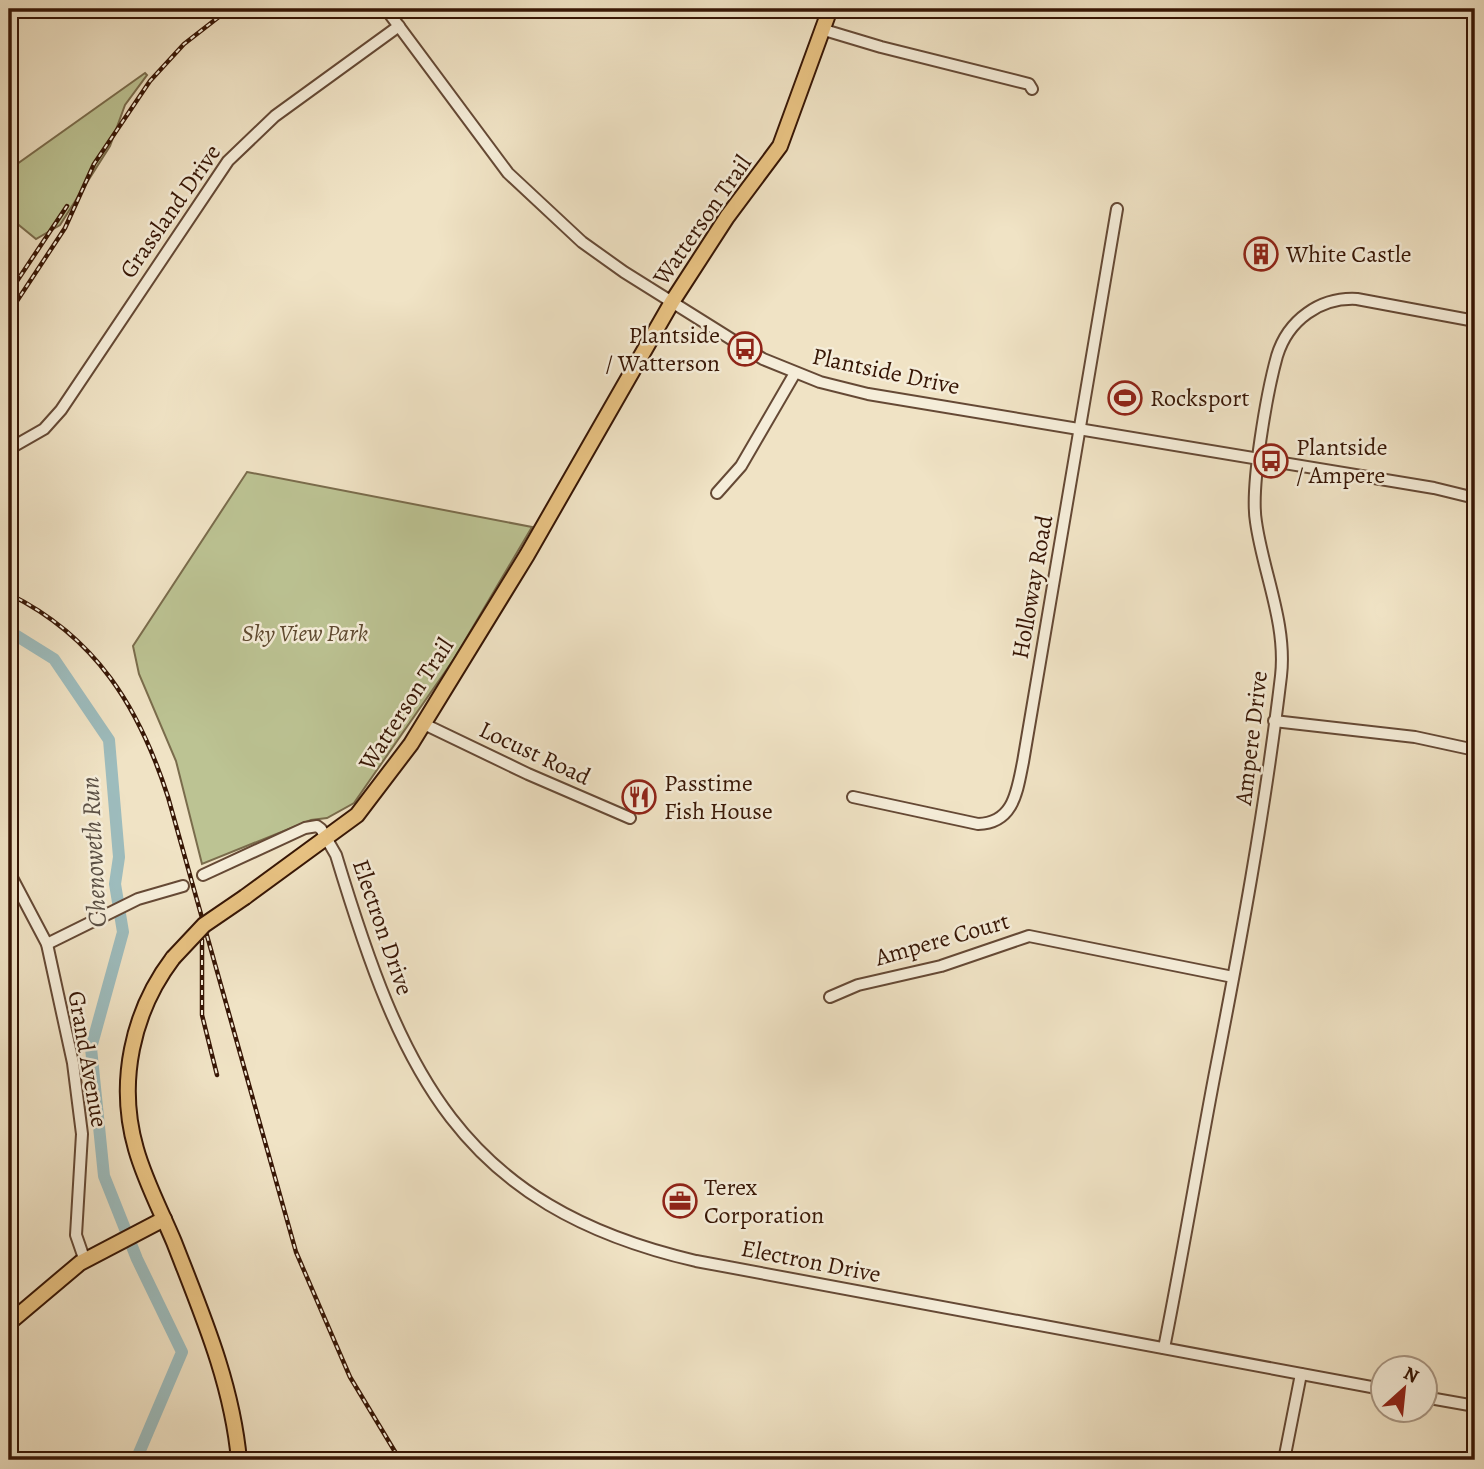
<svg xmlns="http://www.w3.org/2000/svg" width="1484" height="1469" font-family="Alegreya,serif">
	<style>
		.green { fill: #bcc393; stroke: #7a6c4c; stroke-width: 2 }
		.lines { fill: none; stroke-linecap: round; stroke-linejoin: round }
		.river { stroke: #9dbcbd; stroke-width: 12 }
		.minor-casing { stroke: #654935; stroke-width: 14 }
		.major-casing { stroke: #371605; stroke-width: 18 }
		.minor { stroke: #f5edd9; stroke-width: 10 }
		.major { stroke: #e8c282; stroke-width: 14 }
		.rail-casing { stroke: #371605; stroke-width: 4.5 }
		.rail { stroke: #f5edd9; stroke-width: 2; stroke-dasharray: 5; stroke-linecap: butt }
		.major-bridge-casing { stroke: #371605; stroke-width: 18; stroke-linecap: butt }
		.major-bridge { stroke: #e8c282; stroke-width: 14 }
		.labels { text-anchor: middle; stroke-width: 5; stroke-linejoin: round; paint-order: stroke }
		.street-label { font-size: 24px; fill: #371605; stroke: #f5edd9 }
		.poi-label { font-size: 24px; fill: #371605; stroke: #f5edd9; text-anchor: start }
		.park-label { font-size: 24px; font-style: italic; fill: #5f4a30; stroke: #f5edd9 }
		.water-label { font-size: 26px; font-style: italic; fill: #5b5045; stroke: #f5edd9 }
	</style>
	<rect width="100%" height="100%" fill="#f0e3c5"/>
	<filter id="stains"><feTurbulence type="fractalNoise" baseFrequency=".00286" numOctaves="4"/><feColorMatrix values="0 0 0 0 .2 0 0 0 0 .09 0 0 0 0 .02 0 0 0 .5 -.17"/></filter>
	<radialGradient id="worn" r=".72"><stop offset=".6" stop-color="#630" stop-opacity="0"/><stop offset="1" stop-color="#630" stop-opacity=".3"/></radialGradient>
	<g class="green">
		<polygon points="145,73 147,75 125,105 110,146 60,225 36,239 9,217 9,165 17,164"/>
		<polygon points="247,472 532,527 454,659 354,803 327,818 311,820 202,864 176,761 139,674 133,646"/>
	</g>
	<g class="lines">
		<polyline class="river" points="9,631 54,659 109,740 119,857 115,884 123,932 91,1048 104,1176 137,1259 182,1352 136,1460"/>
		<defs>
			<g id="minor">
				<polyline points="386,9 508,173 582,242 624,272 763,359 820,382 868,394 1434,488 1475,498"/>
				<polyline points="821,29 881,47 1029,84 1032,89"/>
				<polyline points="9,449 44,429 61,410 228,161 275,116 399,26"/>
				<polyline points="717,493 741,466 795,373"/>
				<polyline points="1274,721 1415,737 1475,750"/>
				<polyline points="424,724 528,774 630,818"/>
				<path d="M853 797 978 824C1014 823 1017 791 1023 762L1117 209"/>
				<polyline points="9,872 47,944 73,1063 82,1134 76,1235 85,1261"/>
				<path d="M203 875 305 828 317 826 321 829 336 855C401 1070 458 1206 696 1261L1382 1389"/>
				<polyline points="47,944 138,899 183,886"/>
				<polyline points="830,997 858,985 941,966 1029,936 1233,977"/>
				<path d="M1164 1348C1182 1258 1197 1168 1214 1078 1240 945 1265 811 1281 676 1287 624 1263 572 1256 522 1250 487 1267 392 1277 356 1288 320 1320 297 1357 299L1475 321"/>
				<polyline points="1424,1397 1475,1406"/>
				<polyline points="1284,1460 1301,1374"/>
			</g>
			<g id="major">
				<polyline points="245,897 357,815 411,744 527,555 672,302 727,217 780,146 830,9"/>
				<path d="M173 958C132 1012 117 1083 136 1149 145 1181 161 1211 174 1242 202 1314 232 1383 239 1460"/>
				<polyline points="9,1323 80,1263 164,1219"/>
			</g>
		</defs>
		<use href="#minor" class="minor-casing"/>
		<use href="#major" class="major-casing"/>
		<use href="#minor" class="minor"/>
		<use href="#major" class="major"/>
		<defs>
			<g id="rail">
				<polyline points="9,293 67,206"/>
				<polyline points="15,304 65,228 94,164 150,81 184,44 229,9"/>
				<path d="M9 594C96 637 139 707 168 797L296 1252 350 1377 400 1460"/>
				<polyline points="202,940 202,1015 217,1075"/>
			</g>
		</defs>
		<use href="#rail" class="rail-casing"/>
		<use href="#rail" class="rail"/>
		<defs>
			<polyline id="major-bridge" points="173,958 204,925 245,897"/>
		</defs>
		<use href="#major-bridge" class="major-bridge-casing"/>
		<use href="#major-bridge" class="major-bridge"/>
	</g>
	<defs>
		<symbol id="building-ring" viewBox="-11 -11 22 22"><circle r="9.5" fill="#f5edd9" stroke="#8f2418" stroke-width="1.5"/><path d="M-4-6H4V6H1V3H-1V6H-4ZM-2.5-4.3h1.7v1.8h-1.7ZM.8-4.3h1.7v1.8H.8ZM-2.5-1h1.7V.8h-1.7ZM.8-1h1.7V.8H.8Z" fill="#8f2418"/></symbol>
		<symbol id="bus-ring" viewBox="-11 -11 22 22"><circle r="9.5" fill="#f5edd9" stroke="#8f2418" stroke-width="1.5"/><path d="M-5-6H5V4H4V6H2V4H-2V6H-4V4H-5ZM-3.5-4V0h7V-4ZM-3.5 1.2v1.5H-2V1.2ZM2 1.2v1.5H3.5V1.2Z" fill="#8f2418"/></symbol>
		<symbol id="stadium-ring" viewBox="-11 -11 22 22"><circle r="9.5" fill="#f5edd9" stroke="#8f2418" stroke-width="1.5"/><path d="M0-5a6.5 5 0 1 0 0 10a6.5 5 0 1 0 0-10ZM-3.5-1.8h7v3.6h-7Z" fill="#8f2418"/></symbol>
		<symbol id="restaurant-ring" viewBox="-11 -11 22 22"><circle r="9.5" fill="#f5edd9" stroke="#8f2418" stroke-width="1.5"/><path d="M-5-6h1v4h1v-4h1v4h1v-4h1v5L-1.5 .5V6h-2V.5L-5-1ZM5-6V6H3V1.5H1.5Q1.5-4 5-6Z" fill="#8f2418"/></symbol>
		<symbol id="office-ring" viewBox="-11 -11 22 22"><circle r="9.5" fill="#f5edd9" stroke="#8f2418" stroke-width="1.5"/><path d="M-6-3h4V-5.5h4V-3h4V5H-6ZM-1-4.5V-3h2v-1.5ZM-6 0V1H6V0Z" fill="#8f2418"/></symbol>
	</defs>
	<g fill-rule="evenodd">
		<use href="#building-ring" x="1242" y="235" width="38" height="38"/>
		<use href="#bus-ring" x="726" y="330" width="38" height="38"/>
		<use href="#stadium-ring" x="1106" y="379" width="38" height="38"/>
		<use href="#bus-ring" x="1252" y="442" width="38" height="38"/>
		<use href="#restaurant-ring" x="620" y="778" width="38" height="38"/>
		<use href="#office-ring" x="661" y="1182" width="38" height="38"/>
	</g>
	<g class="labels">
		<g class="street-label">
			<text transform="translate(170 211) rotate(-55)" y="8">Grassland Drive</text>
			<text transform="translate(702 220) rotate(-55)" y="8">Watterson Trail</text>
			<text transform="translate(886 371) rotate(12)" y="8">Plantside Drive</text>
			<text transform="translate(1032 587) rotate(-80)" y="8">Holloway Road</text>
			<text transform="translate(406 704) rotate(-57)" y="8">Watterson Trail</text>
			<text transform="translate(1251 738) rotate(-83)" y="8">Ampere Drive</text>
			<text transform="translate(535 753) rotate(25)" y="8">Locust Road</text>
			<text transform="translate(383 927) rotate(71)" y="8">Electron Drive</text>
			<text transform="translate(942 939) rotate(-16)" y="8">Ampere Court</text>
			<text transform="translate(88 1059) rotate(80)" y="8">Grand Avenue</text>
			<text transform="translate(811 1261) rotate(11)" y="8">Electron Drive</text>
		</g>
		<g class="poi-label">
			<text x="1286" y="262">White Castle</text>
			<text x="720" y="343" text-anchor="end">Plantside<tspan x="720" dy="28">/ Watterson</tspan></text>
			<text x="1150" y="406">Rocksport</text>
			<text x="1296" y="455">Plantside<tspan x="1296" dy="28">/ Ampere</tspan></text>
			<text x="664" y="791">Passtime<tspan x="664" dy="28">Fish House</tspan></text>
			<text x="704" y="1195">Terex<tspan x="704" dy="28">Corporation</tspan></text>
		</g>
		<g class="park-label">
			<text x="305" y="641">Sky View Park</text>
		</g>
		<g class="water-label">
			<text transform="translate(93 852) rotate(-93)" y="9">Chenoweth Run</text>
		</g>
	</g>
	<rect width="1484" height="1469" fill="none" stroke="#f0e3c5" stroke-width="35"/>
	<rect x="10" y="10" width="1463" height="1448" fill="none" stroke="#371605" stroke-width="3.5"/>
	<rect x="18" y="18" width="1449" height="1434" fill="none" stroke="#371605" stroke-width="2"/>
	<g transform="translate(1404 1389) rotate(27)"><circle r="33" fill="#f5edd9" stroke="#a99784" stroke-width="2"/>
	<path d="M0-5L12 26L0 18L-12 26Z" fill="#8f2418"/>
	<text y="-10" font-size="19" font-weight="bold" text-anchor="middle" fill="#371605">N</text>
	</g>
	<rect width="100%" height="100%" filter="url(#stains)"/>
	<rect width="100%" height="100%" fill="url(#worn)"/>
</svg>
